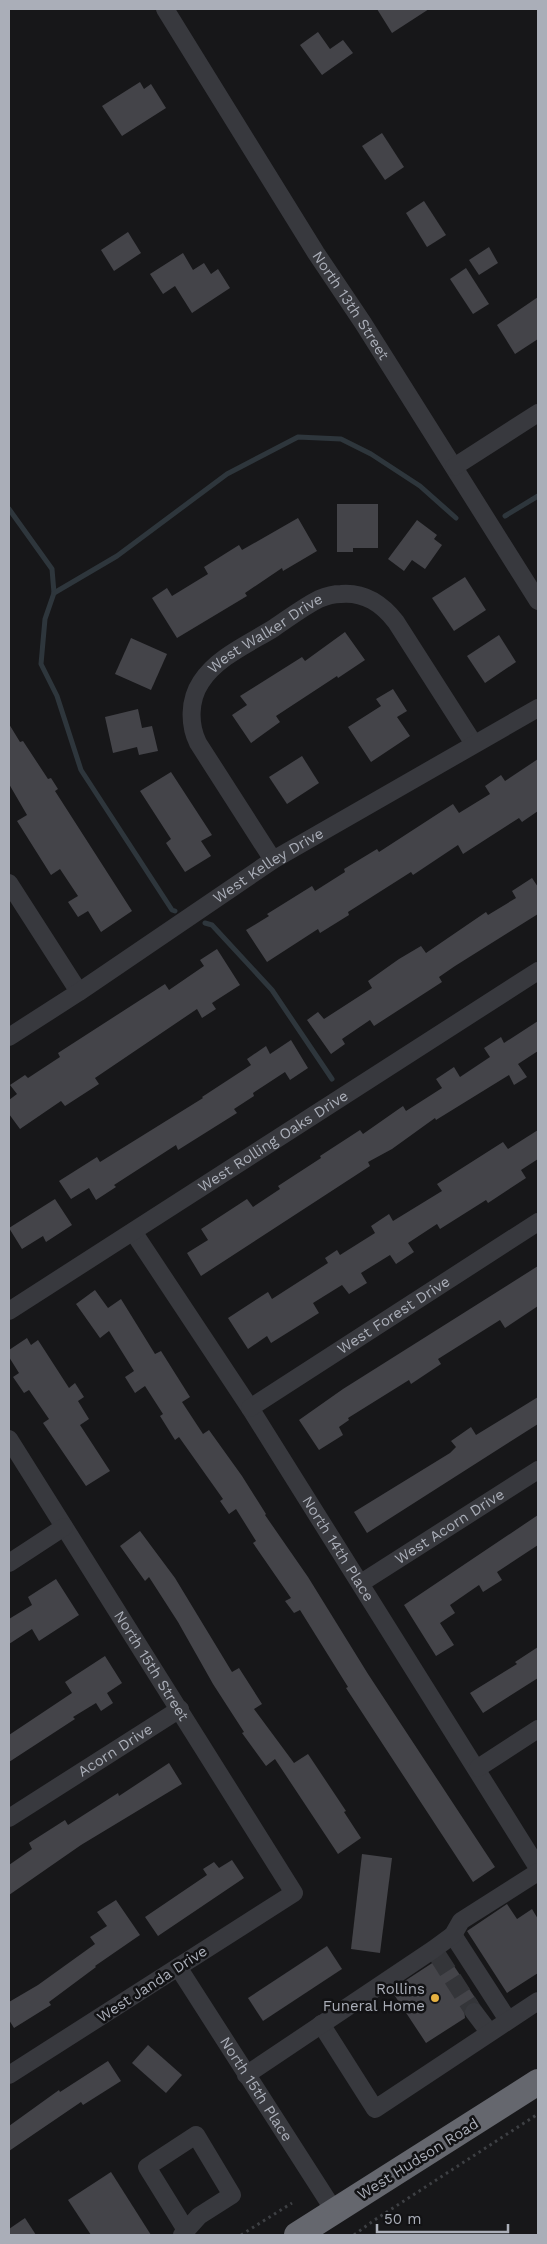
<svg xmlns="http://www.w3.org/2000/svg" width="547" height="2244" font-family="'Work Sans',sans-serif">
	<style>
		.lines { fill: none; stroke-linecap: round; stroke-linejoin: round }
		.stream { stroke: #2e363c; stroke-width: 5 }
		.building { fill: #444449 }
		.minor-tunnel { stroke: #343539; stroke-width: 18; stroke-dasharray: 18 9; stroke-linecap: butt }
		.path { stroke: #3e4044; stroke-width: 3; stroke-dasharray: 2.5 4; stroke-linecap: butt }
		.minor { stroke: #38393e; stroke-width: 18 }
		.highway { stroke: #65676e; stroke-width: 26 }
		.poi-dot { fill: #e6b141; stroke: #121214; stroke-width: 2 }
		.labels { text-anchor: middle; stroke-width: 5; stroke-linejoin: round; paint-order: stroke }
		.street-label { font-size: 15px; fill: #aaaeb8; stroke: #121214 }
		.poi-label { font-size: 15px; fill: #aaaeb8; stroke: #121214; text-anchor: end }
	</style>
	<rect width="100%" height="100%" fill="#171719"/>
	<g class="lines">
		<g class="stream">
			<polyline points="9,509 52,569 54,593 45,619 41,664 57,696 81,770 172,910 175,911"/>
			<polyline points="505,516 538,496"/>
			<polyline points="54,593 117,556 227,474 298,437 341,439 371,454 420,486 456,518"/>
			<polyline points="205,923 212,925 272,990 332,1079"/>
		</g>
	</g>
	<g class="building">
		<polygon points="377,9 429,9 392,33"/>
		<polygon points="318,32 330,49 343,40 353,53 322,75 300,45"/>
		<polygon points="140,82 144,89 151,84 166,108 122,136 102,106"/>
		<polygon points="382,133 404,167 385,180 362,146"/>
		<polygon points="424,201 446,235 427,247 406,213"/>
		<polygon points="128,232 141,253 114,271 101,250"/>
		<polygon points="489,247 498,263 479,275 469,260"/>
		<polygon points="183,253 193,270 204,263 211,274 218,269 230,288 192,313 175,286 163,294 150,274"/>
		<polygon points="466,268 489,304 473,314 450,279"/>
		<polygon points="538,297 538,339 515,354 497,325"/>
		<polygon points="337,504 378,504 378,548 353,548 353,552 337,552"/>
		<polygon points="298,518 317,551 283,571 282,568 245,593 247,596 177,638 152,598 167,588 172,596 208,574 204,567 239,545 242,550"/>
		<polygon points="417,520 437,535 434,539 442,545 425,569 412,560 404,571 388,559"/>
		<polygon points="465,577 486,610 454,631 432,598"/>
		<polygon points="345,632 365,660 338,678 337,676 276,716 280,722 251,743 232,715 247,705 240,696 302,657 305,661"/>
		<polygon points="499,635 516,662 485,683 467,656"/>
		<polygon points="131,638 167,654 151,690 115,674"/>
		<polygon points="393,689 407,711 397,717 410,736 371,762 348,727 381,706 376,699"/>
		<polygon points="138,709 142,728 152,726 158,751 139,755 137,747 113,753 105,717"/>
		<polygon points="9,724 20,742 23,741 48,779 51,778 58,789 55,791 132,911 101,932 88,911 78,917 68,902 78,896 60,869 51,875 17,821 27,815 9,784"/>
		<polygon points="302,756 319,783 287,804 269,777"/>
		<polygon points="538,759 538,811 522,822 519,818 463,854 458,845 413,875 411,872 348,912 349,915 320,933 318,929 267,962 246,930 269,916 267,914 312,886 315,891 345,872 344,869 377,849 379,852 453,804 459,813 490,794 485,786 501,775 505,781"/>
		<polygon points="171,772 212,835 201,841 211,856 185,872 166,843 171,839 140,791"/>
		<polygon points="532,878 538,887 538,914 455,966 439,977 442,982 374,1026 370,1020 342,1039 345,1044 331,1054 307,1020 318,1012 324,1019 372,988 368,981 399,959 421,946 426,953 486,912 488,915 516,898 512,891"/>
		<polygon points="217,949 240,985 212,1003 216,1009 202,1018 197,1009 95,1078 99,1084 65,1106 61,1101 20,1129 9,1114 9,1100 17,1094 10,1085 25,1075 28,1078 60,1057 58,1053 165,984 169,990 204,966 200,960"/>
		<polygon points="538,1021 538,1051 518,1064 527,1077 514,1085 509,1075 436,1120 435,1118 392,1149 368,1162 370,1166 201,1276 187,1253 208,1240 201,1229 247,1199 253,1207 280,1189 278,1186 321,1158 320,1156 360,1130 363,1134 403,1106 406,1111 442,1088 436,1079 454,1067 460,1077 490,1057 484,1048 501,1037 504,1043"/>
		<polygon points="291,1040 308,1068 290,1080 285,1072 253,1093 254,1096 234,1109 237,1113 178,1150 176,1145 114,1185 116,1187 96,1200 89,1188 71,1199 59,1181 97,1157 100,1162 203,1098 202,1097 251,1065 247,1059 266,1046 270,1054"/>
		<polygon points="538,1130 538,1159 521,1170 526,1178 488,1203 486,1200 440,1229 437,1224 408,1243 414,1252 396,1264 390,1255 361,1273 367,1283 349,1294 342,1285 313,1303 319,1313 271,1343 267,1336 248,1349 228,1318 268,1292 272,1299 328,1263 325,1258 337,1250 340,1255 375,1233 371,1226 389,1214 393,1221 442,1191 437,1184 503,1142 508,1149"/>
		<polygon points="55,1199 72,1225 46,1242 43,1236 22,1249 9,1228"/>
		<polygon points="538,1266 538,1306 505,1328 500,1320 438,1359 441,1364 411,1384 409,1380 348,1418 349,1420 339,1427 343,1435 319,1450 299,1420 343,1389"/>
		<polygon points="95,1290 108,1308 121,1299 155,1354 161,1351 190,1397 182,1402 203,1434 209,1430 242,1476 266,1514 265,1515 308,1577 368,1674 495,1867 473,1882 346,1688 348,1687 300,1610 294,1613 285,1601 291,1598 253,1543 256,1541 236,1509 229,1514 220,1501 223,1499 179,1437 175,1440 160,1416 163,1414 145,1386 135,1393 125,1377 134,1371 109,1331 100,1338 76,1304"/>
		<polygon points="27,1338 31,1345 38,1340 69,1388 75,1383 84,1397 78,1401 89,1419 80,1425 110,1471 86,1486 43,1423 49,1419 29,1390 24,1393 13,1377 19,1373 9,1357 9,1350"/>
		<polygon points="538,1397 538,1424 367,1533 354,1512 450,1453 456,1447 451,1441 471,1427 476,1435"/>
		<polygon points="538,1515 538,1545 497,1572 502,1580 483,1592 479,1585 450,1605 455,1613 440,1623 454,1645 436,1656 404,1605"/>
		<polygon points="140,1531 175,1578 232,1672 239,1668 262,1704 254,1709 294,1763 308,1754 346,1811 344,1812 361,1838 338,1854 275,1759 266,1766 242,1733 244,1732 213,1684 178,1622 149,1577 145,1581 120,1546"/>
		<polygon points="56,1579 79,1615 39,1641 32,1629 9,1644 9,1619 32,1605 28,1597"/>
		<polygon points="538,1647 538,1678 483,1713 470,1693 517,1664 515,1662"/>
		<polygon points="105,1656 122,1683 107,1693 113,1703 101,1711 96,1703 73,1717 75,1719 9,1762 9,1735 72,1693 65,1682"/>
		<polygon points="169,1763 182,1784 81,1845 9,1895 9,1865 32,1849 29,1843 65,1820 68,1825 118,1793 119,1796"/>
		<polygon points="362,1854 392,1858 380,1953 351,1949"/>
		<polygon points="232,1860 244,1878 158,1936 145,1917 207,1875 203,1869 214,1862 219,1868"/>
		<polygon points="116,1900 140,1935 95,1966 96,1967 49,2002 51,2005 14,2028 9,2020 9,2002 38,1985 95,1944 90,1937 107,1926 97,1912"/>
		<polygon points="507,1904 517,1919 532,1909 538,1919 538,1973 507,1993 467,1931"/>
		<polygon points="327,1946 342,1969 263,2021 248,1998"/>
		<polygon points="446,1954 478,2002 467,2004 464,2008 465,2018 426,2043 391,1990"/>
		<polygon points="148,2045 182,2075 166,2093 132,2063"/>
		<polygon points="108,2061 121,2081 83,2105 81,2102 9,2151 9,2126 59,2090 60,2092"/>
		<polygon points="111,2172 151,2235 91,2235 68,2200"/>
		<polygon points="25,2218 36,2235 9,2235 9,2229"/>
	</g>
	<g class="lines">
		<polyline class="minor-tunnel" points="438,1956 474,2012"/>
		<g class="path">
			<polyline points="241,2235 292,2203"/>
			<polyline points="354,2235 373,2221 538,2114"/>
		</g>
		<g class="minor">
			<path id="s1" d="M165 9 316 253 363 323 538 601"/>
			<polyline points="454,467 538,413"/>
			<path id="s2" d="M273 860 198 743C189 725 189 700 201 682 217 657 250 643 274 628 289 618 303 607 319 599 326 596 334 594 341 594 365 592 382 604 396 622L474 744"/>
			<polyline points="9,883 79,992"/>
			<path id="s3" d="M9 1037 79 992 273 860 538 708"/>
			<path id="s4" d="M134 1233 250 1408 538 1868"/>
			<path id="s5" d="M9 1311 538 971"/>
			<path id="s6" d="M250 1408 538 1222"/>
			<path id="s7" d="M9 1439 294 1893 9 2075"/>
			<polyline points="9,1563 64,1527"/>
			<path id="s8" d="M361 1583 538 1470"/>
			<polyline points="478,1768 538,1729"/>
			<path id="s9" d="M9 1818 180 1709"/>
			<polyline points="453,1935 508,2020"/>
			<path id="s10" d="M178 1967 335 2212"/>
			<polyline points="474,2012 489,2032"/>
			<polyline points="321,2024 375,2109 538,2001"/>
			<polyline points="246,2075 434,1949 453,1935 461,1921 538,1872"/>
			<polyline points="182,2235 199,2216 232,2195 196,2135 147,2167 186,2230"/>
		</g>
		<polyline class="highway" points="297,2235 538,2082"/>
	</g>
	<circle class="poi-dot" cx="435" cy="1998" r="5"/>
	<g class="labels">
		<g class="street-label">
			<text dy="5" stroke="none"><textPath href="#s1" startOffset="350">North 13th Street</textPath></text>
			<text dy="5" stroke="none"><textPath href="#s2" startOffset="284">West Walker Drive</textPath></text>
			<text dy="5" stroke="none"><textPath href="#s3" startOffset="311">West Kelley Drive</textPath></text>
			<text dy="5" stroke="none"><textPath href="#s5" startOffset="314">West Rolling Oaks Drive</textPath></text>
			<text dy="5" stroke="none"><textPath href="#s6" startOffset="171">West Forest Drive</textPath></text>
			<text dy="5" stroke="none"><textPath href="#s8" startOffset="105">West Acorn Drive</textPath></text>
			<text dy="5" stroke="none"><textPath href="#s4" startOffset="376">North 14th Place</textPath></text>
			<text dy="5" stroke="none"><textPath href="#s7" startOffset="268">North 15th Street</textPath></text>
			<text dy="5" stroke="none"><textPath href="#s9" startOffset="126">Acorn Drive</textPath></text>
			<text transform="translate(152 1984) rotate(-33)" y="5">West Janda Drive</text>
			<text dy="5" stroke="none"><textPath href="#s10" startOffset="145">North 15th Place</textPath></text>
			<text transform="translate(418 2159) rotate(-32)" y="5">West Hudson Road</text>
		</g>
		<g class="poi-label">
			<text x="425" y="1994">Rollins<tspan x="425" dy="17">Funeral Home</tspan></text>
		</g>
	</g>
	<rect width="547" height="2244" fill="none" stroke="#aaaeb8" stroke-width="20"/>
	<path d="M377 2224v8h131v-8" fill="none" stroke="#aaaeb8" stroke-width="2.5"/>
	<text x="384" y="2224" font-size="15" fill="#aaaeb8" stroke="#121214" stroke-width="4" paint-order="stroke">50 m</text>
</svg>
